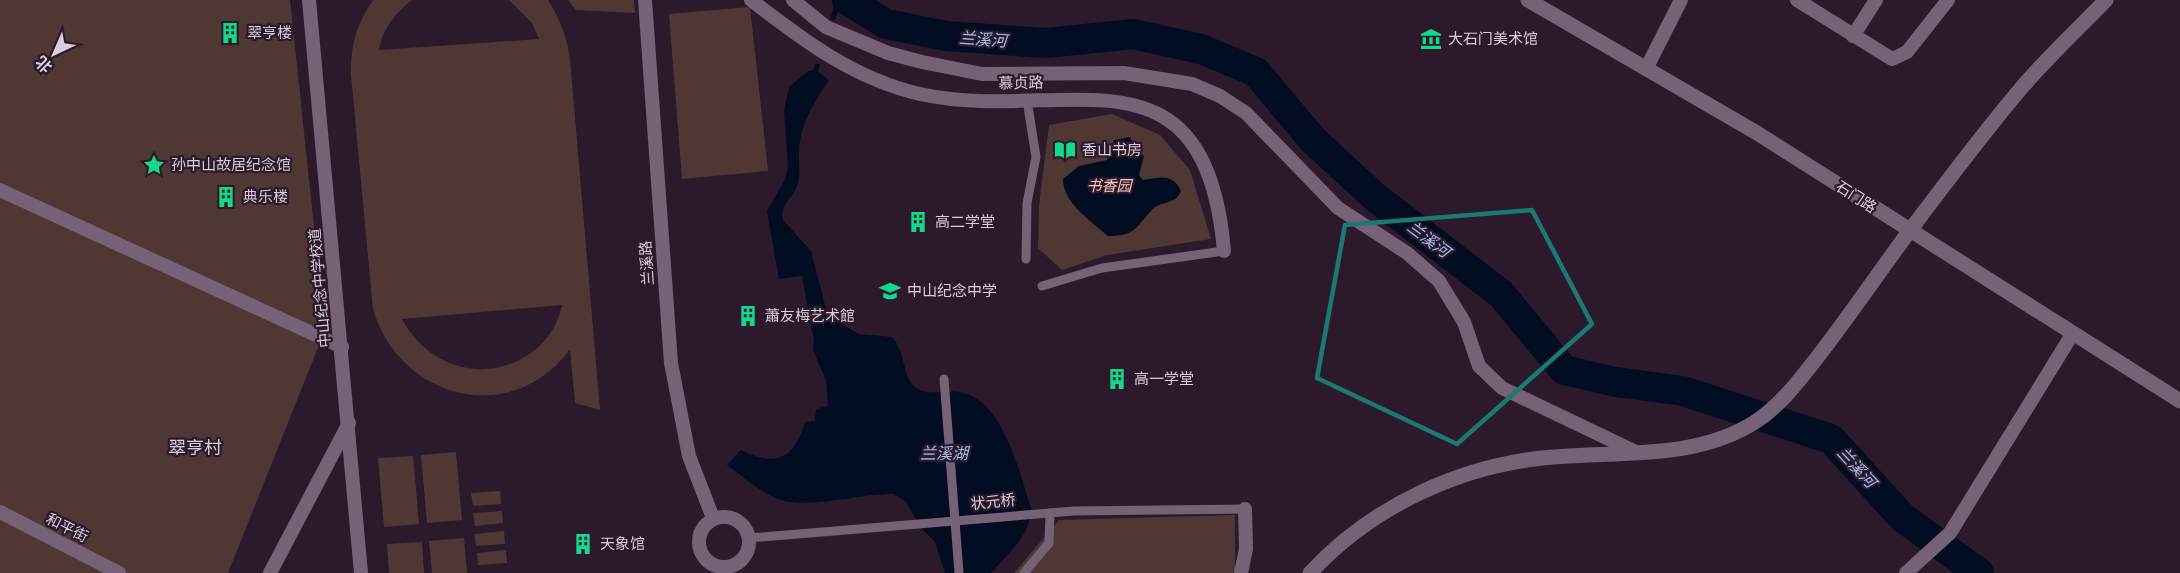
<svg xmlns="http://www.w3.org/2000/svg" width="2180" height="573" font-family="'Libre Baskerville','Noto Sans SC',serif">
	<style>
		.green { fill: #4f3833; fill-rule: evenodd }
		.water { fill: #020d22 }
		.lines { fill: none; stroke-linecap: round; stroke-linejoin: round }
		.stream { stroke: #020d22; stroke-width: 5 }
		.river { stroke: #020d22; stroke-width: 30 }
		.pedestrian { stroke: #776177; stroke-width: 9 }
		.minor { stroke: #776177; stroke-width: 14 }
		.tertiary { stroke: #776177; stroke-width: 15 }
		.marked { fill: none; stroke: #197a73; stroke-width: 4.5; stroke-linejoin: round }
		.labels { text-anchor: middle; stroke-width: 4.5; stroke-linejoin: round; paint-order: stroke }
		.poi-label { font-size: 15px; fill: #dacdda; stroke: #2c192c; text-anchor: start }
		.street-label { font-size: 15px; fill: #dacdda; stroke: #2c192c }
		.park-label { font-size: 15px; font-style: italic; fill: #fecabd; stroke: #2c192c }
		.water-label { font-size: 16px; font-style: italic; fill: #a2c1f2; stroke: #2c192c }
		.quarter-label { font-size: 18px; fill: #dacdda; stroke: #2c192c }
	</style>
	<rect width="100%" height="100%" fill="#2c192c"/>
	<g class="green">
		<polygon points="0,0 290,0 325,330 228,573 0,573"/>
		<path d="M373 0H412C395 13 382 30 379 50L539 39 532 23 509 0H548C560 19 567 37 570 59L600 410 575 403 570 349C512 429 399 399 373 309L351 75C350 46 357 23 373 0ZM562 305C559 322 548 340 534 351 487 386 428 368 402 319Z"/>
		<polygon points="568,0 634,0 635,13 576,10"/>
		<polygon points="750,7 768,171 682,179 669,14"/>
		<polygon points="1112,114 1160,135 1190,170 1211,239 1107,255 1062,270 1038,248 1039,205 1049,125"/>
		<polygon points="456,452 462,520 427,523 421,455"/>
		<polygon points="413,456 419,524 384,527 378,458"/>
		<polygon points="500,491 501,504 473,506 471,493"/>
		<polygon points="502,511 503,523 475,526 473,513"/>
		<polygon points="1235,515 1235,573 1014,573 1059,520"/>
		<polygon points="504,531 505,544 476,546 475,534"/>
		<polygon points="464,538 467,573 432,573 429,541"/>
		<polygon points="422,542 424,573 389,573 387,544"/>
		<polygon points="506,550 507,563 478,565 477,553"/>
	</g>
	<g class="water">
		<path d="M816 70 829 80C814 102 801 123 799 149 798 160 801 172 798 183 795 197 779 204 783 220L811 251 826 309 846 327 859 334 892 337C906 352 902 375 914 386 925 397 945 390 959 392 1003 398 1019 472 1031 508 1031 536 1008 553 991 573H945L935 542 922 529 906 502 894 494C862 493 806 510 778 499 760 492 743 477 727 465L741 450C775 467 794 460 805 422L815 421 816 409 828 406 826 380 813 350 814 341 802 276 779 279 767 211 785 179 788 166 784 112 789 87 808 71Z"/>
		<path d="M1130 137 1133 143 1117 148 1118 155 1136 150 1144 156 1139 175 1143 180C1159 178 1172 172 1181 191 1175 206 1160 200 1151 211 1135 228 1135 236 1108 236 1091 221 1063 203 1063 179L1079 166 1107 160 1114 140Z"/>
	</g>
	<g class="lines">
		<g class="stream">
			<polyline points="833,18 839,0"/>
			<polyline points="816,70 817,66"/>
		</g>
		<polyline class="river" points="847,0 886,24 946,36 1046,43 1133,34 1201,49 1256,72 1313,140 1375,197 1501,294 1564,370 1616,382 1683,391 1831,439 1902,517 1979,573"/>
		<g class="pedestrian">
			<polyline points="1026,259 1027,203 1036,157 1027,100"/>
			<polyline points="1042,286 1102,268 1224,251"/>
			<polyline points="944,379 959,573"/>
			<polyline points="749,538 1074,511 1245,509"/>
			<polyline points="1024,573 1049,543 1050,513"/>
		</g>
		<g class="minor">
			<polyline points="309,0 361,573"/>
			<polyline points="645,0 671,363 689,456 713,518"/>
			<path d="M751 0C803 40 854 79 920 94 1060 125 1205 32 1224 251"/>
			<polyline points="793,0 826,27 888,53 922,62 982,74 1124,73 1192,84 1220,96 1246,113 1338,208 1407,253 1439,281 1464,322 1479,366 1502,388 1638,453"/>
			<polyline points="1797,0 1892,59 1907,52 1948,0"/>
			<polyline points="1853,36 1876,0"/>
			<polyline points="1646,69 1681,0"/>
			<polyline points="0,190 342,347"/>
			<polyline points="0,512 119,573"/>
			<circle cx="724" cy="542" r="25"/>
			<polyline points="270,573 349,423"/>
			<polyline points="1241,573 1246,549 1245,509"/>
			<polyline points="1906,573 1950,533 2073,333"/>
		</g>
		<g class="tertiary">
			<polyline points="1528,0 1757,133 2180,401"/>
			<path d="M1310 573C1372 506 1462 464 1553 457 1619 451 1696 460 1755 422 1780 406 1798 382 1816 359 1848 318 1877 275 1908 233 1945 184 1983 133 2023 86 2049 56 2078 29 2106 0"/>
		</g>
	</g>
	<path class="marked" d="M1532 210 1592 324 1457 444 1317 378 1345 225Z"/>
	<defs>
		<symbol id="building-bare" viewBox="-9 -9 18 18"><path d="M-4-6H4V6H1V3H-1V6H-4ZM-2.5-4.3h1.7v1.8h-1.7ZM.8-4.3h1.7v1.8H.8ZM-2.5-1h1.7V.8h-1.7ZM.8-1h1.7V.8H.8Z" fill="#13d98a" stroke="#2c192c" stroke-width="2.5" paint-order="stroke"/></symbol>
		<symbol id="museum-bare" viewBox="-9 -9 18 18"><path d="M0-6L6-3V-2H-6V-3ZM-5-1h2V3h-2ZM-1-1h2V3h-2ZM3-1h2V3H3ZM-6 4H6V6H-6Z" fill="#13d98a" stroke="#2c192c" stroke-width="2.5" paint-order="stroke"/></symbol>
		<symbol id="library-bare" viewBox="-9 -9 18 18"><path d="M-6-4Q-3-5.5-.7-3.5V5Q-3 3-6 4ZM6-4Q3-5.5 .7-3.5V5Q3 3 6 4Z" fill="#13d98a" stroke="#2c192c" stroke-width="2.5" paint-order="stroke"/></symbol>
		<symbol id="sight-bare" viewBox="-9 -9 18 18"><path d="M0-6L1.8-2.2L6-1.7L2.9 1.2L3.7 5.4L0 3.3L-3.7 5.4L-2.9 1.2L-6-1.7L-1.8-2.2Z" fill="#13d98a" stroke="#2c192c" stroke-width="2.5" paint-order="stroke"/></symbol>
		<symbol id="school-bare" viewBox="-9 -9 18 18"><path d="M0-5L7-2L0 1L-7-2ZM-4 1L0 2.5L4 1V4Q0 6-4 4Z" fill="#13d98a" stroke="#2c192c" stroke-width="2.5" paint-order="stroke"/></symbol>
	</defs>
	<g fill-rule="evenodd">
		<use href="#building-bare" x="215" y="18" width="30" height="30"/>
		<use href="#museum-bare" x="1416" y="24" width="30" height="30"/>
		<use href="#library-bare" x="1050" y="135" width="30" height="30"/>
		<use href="#sight-bare" x="139" y="150" width="30" height="30"/>
		<use href="#building-bare" x="211" y="182" width="30" height="30"/>
		<use href="#building-bare" x="903" y="207" width="30" height="30"/>
		<use href="#school-bare" x="875" y="276" width="30" height="30"/>
		<use href="#building-bare" x="733" y="301" width="30" height="30"/>
		<use href="#building-bare" x="1102" y="364" width="30" height="30"/>
		<use href="#building-bare" x="568" y="529" width="30" height="30"/>
	</g>
	<g class="labels">
		<g class="poi-label">
			<text x="247" y="38">翠亨楼</text>
			<text x="1448" y="44">大石门美术馆</text>
			<text x="1082" y="155">香山书房</text>
			<text x="171" y="170">孙中山故居纪念馆</text>
			<text x="243" y="202">典乐楼</text>
			<text x="935" y="227">高二学堂</text>
			<text x="907" y="296">中山纪念中学</text>
			<text x="765" y="321">蕭友梅艺术館</text>
			<text x="1134" y="384">高一学堂</text>
			<text x="600" y="549">天象馆</text>
		</g>
		<g class="street-label">
			<text transform="translate(1021 83) rotate(-1)" y="5">慕贞路</text>
			<text transform="translate(1856 197) rotate(33)" y="5">石门路</text>
			<text transform="translate(647 263) rotate(-94)" y="5">兰溪路</text>
			<text transform="translate(320 288) rotate(-95)" y="5">中山纪念中学校道</text>
			<text transform="translate(993 502) rotate(-6)" y="5">状元桥</text>
			<text transform="translate(67 528) rotate(27)" y="5">和平街</text>
		</g>
		<g class="park-label">
			<text x="1109" y="191">书香园</text>
		</g>
		<g class="water-label">
			<text transform="translate(983 39) rotate(4)" y="6">兰溪河</text>
			<text transform="translate(1429 239) rotate(37)" y="6">兰溪河</text>
			<text x="944" y="459">兰溪湖</text>
			<text transform="translate(1857 467) rotate(47)" y="6">兰溪河</text>
		</g>
		<g class="quarter-label">
			<text x="195" y="454">翠亨村</text>
		</g>
	</g>
	<g transform="translate(54 54) rotate(224)" stroke="#2c192c" stroke-width="4.5" paint-order="stroke">
	<path d="M0-4.5L10 22L0 15L-10 22Z" fill="#dacdda"/>
	<text y="-9" font-size="16" font-weight="bold" text-anchor="middle" fill="#dacdda">北</text>
	</g>
</svg>
